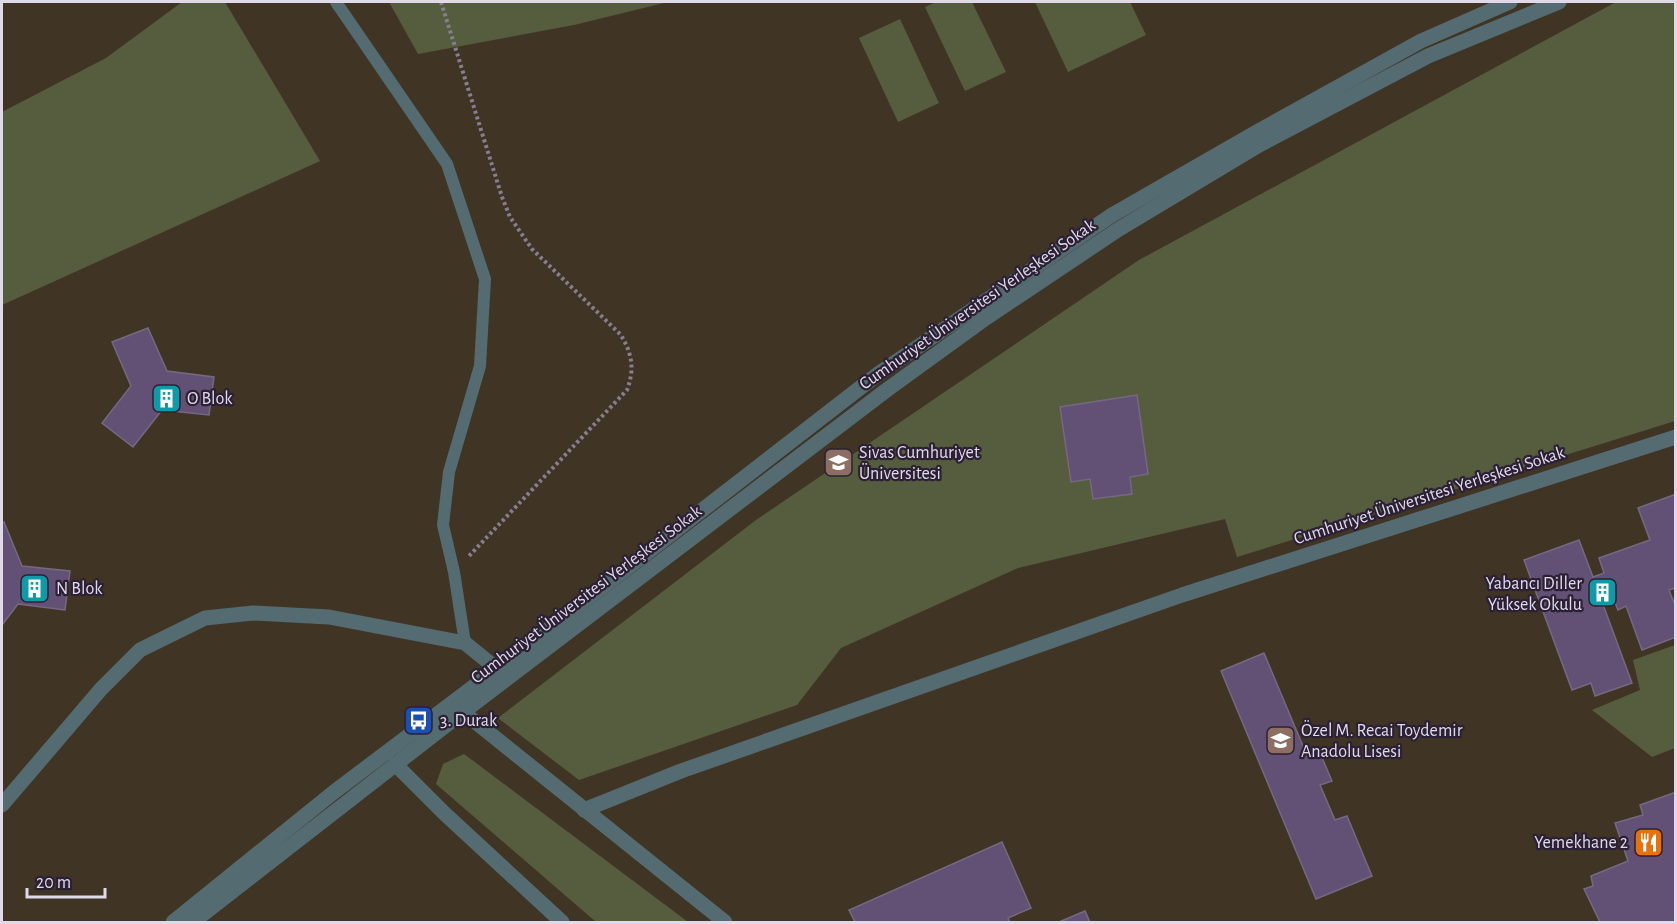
<svg xmlns="http://www.w3.org/2000/svg" width="1677" height="924" font-family="'Alegreya Sans',sans-serif">
	<style>
		.education { fill: #403525 }
		.green { fill: #555d3e }
		.building { fill: #635075; stroke: #756982; stroke-width: 1.5 }
		.lines { fill: none; stroke-linecap: round; stroke-linejoin: round }
		.path { stroke: #877e90; stroke-width: 4; stroke-dasharray: 3 3; stroke-linecap: butt }
		.service { stroke: #546b71; stroke-width: 12 }
		.minor { stroke: #546b71; stroke-width: 15 }
		.labels { text-anchor: middle; stroke-width: 4.5; stroke-linejoin: round; paint-order: stroke }
		.street-label { font-size: 18px; fill: #e0d9e7; stroke: #2b2035 }
		.poi-label { font-size: 18px; fill: #e0d9e7; stroke: #2b2035; text-anchor: start }
	</style>
	<rect width="100%" height="100%" fill="#352a40"/>
	<rect class="education" x="2" y="2" width="1673" height="920"/>
	<g class="green">
		<polygon points="182,2 225,2 320,161 2,305 2,112 106,58"/>
		<polygon points="389,2 668,2 574,25 418,54"/>
		<polygon points="936,2 972,2 1006,72 965,91 925,7"/>
		<polygon points="1035,2 1130,2 1146,35 1068,72"/>
		<polygon points="1616,2 1675,2 1675,421 1237,557 1225,519 1018,568 841,648 797,705 579,780 498,718 756,520 1139,260"/>
		<polygon points="900,19 939,103 898,122 859,38"/>
		<polygon points="1675,645 1675,748 1652,757 1592,710 1640,690 1633,660"/>
		<polygon points="464,754 688,922 596,922 436,784 443,764"/>
	</g>
	<g class="building">
		<polygon points="148,328 167,371 214,377 209,415 162,410 133,447 102,423 131,386 112,342"/>
		<polygon points="1137,395 1148,474 1130,477 1132,494 1093,499 1090,479 1071,482 1060,407"/>
		<polygon points="1676,494 1676,588 1669,590 1676,608 1676,637 1642,650 1626,606 1618,610 1612,595 1601,599 1632,683 1595,696 1591,683 1572,690 1524,560 1579,540 1593,577 1604,573 1599,558 1650,540 1638,508"/>
		<polygon points="4,522 22,566 70,571 65,610 18,604 2,625 2,523"/>
		<polygon points="1264,653 1308,758 1320,753 1332,781 1320,785 1335,820 1347,816 1372,876 1316,899 1221,671"/>
		<polygon points="1676,792 1676,922 1600,922 1584,889 1593,886 1591,876 1628,861 1615,823 1643,815 1640,805"/>
		<polygon points="1002,842 1031,908 1008,918 1010,922 855,922 849,910"/>
		<polygon points="1085,911 1090,922 1059,922"/>
	</g>
	<g class="lines">
		<path class="path" d="M441 2 502 197 510 217 532 249 620 334C632 352 635 369 627 390L469 556"/>
		<polyline class="service" points="336,2 447,164 485,279 480,366 449,472 443,525 454,572 465,643"/>
		<g class="minor">
			<polyline points="463,712 725,922"/>
			<polyline points="395,764 444,813 562,922"/>
			<polyline points="2,805 101,689 140,650 205,618 253,613 329,617 465,643 497,669"/>
			<polyline points="584,810 681,771 1182,595 1676,437"/>
			<polyline points="173,922 334,792 497,669 878,374 1112,215 1255,133 1421,41 1510,2"/>
			<polyline points="193,922 463,712 888,389 986,318 1119,229 1259,145 1428,56 1559,2"/>
		</g>
	</g>
	<defs>
		<symbol id="building-square" viewBox="-11 -11 22 22"><rect x="-9" y="-9" width="18" height="18" rx="4" fill="#0f9aa8" stroke="#2b2035"/><path d="M-4-6H4V6H1V3H-1V6H-4ZM-2.5-4.3h1.7v1.8h-1.7ZM.8-4.3h1.7v1.8H.8ZM-2.5-1h1.7V.8h-1.7ZM.8-1h1.7V.8H.8Z" fill="#fff"/></symbol>
		<symbol id="university-square" viewBox="-11 -11 22 22"><rect x="-9" y="-9" width="18" height="18" rx="4" fill="#8d6e63" stroke="#2b2035"/><path d="M0-5L7-2L0 1L-7-2ZM-4 1L0 2.5L4 1V4Q0 6-4 4Z" fill="#fff"/></symbol>
		<symbol id="bus-square" viewBox="-11 -11 22 22"><rect x="-9" y="-9" width="18" height="18" rx="4" fill="#1a4fb4" stroke="#2b2035"/><path d="M-5-6H5V4H4V6H2V4H-2V6H-4V4H-5ZM-3.5-4V0h7V-4ZM-3.5 1.2v1.5H-2V1.2ZM2 1.2v1.5H3.5V1.2Z" fill="#fff"/></symbol>
		<symbol id="school-square" viewBox="-11 -11 22 22"><rect x="-9" y="-9" width="18" height="18" rx="4" fill="#8d6e63" stroke="#2b2035"/><path d="M0-5L7-2L0 1L-7-2ZM-4 1L0 2.5L4 1V4Q0 6-4 4Z" fill="#fff"/></symbol>
		<symbol id="restaurant-square" viewBox="-11 -11 22 22"><rect x="-9" y="-9" width="18" height="18" rx="4" fill="#e8710a" stroke="#2b2035"/><path d="M-5-6h1v4h1v-4h1v4h1v-4h1v5L-1.5 .5V6h-2V.5L-5-1ZM5-6V6H3V1.5H1.5Q1.5-4 5-6Z" fill="#fff"/></symbol>
	</defs>
	<g fill-rule="evenodd">
		<use href="#building-square" x="150" y="382" width="33" height="33"/>
		<use href="#university-square" x="822" y="446" width="33" height="33"/>
		<use href="#building-square" x="18" y="572" width="33" height="33"/>
		<use href="#building-square" x="1586" y="576" width="33" height="33"/>
		<use href="#bus-square" x="402" y="704" width="33" height="33"/>
		<use href="#school-square" x="1264" y="724" width="33" height="33"/>
		<use href="#restaurant-square" x="1632" y="826" width="33" height="33"/>
	</g>
	<g class="labels">
		<g class="street-label">
			<text transform="translate(977 304) rotate(-35)" y="6">Cumhuriyet Üniversitesi Yerleşkesi Sokak</text>
			<text transform="translate(1429 495) rotate(-18)" y="6">Cumhuriyet Üniversitesi Yerleşkesi Sokak</text>
			<text transform="translate(586 594) rotate(-37)" y="6">Cumhuriyet Üniversitesi Yerleşkesi Sokak</text>
		</g>
		<g class="poi-label">
			<text x="187" y="404">O Blok</text>
			<text x="859" y="458">Sivas Cumhuriyet<tspan x="859" dy="21">Üniversitesi</tspan></text>
			<text x="1582" y="589" text-anchor="end">Yabancı Diller<tspan x="1582" dy="21">Yüksek Okulu</tspan></text>
			<text x="56" y="594">N Blok</text>
			<text x="440" y="726">3. Durak</text>
			<text x="1301" y="736">Özel M. Recai Toydemir<tspan x="1301" dy="21">Anadolu Lisesi</tspan></text>
			<text x="1628" y="848" text-anchor="end">Yemekhane 2</text>
		</g>
	</g>
	<rect width="1677" height="924" fill="none" stroke="#e0d9e7" stroke-width="6"/>
	<path d="M27 888v9h78v-9" fill="none" stroke="#e0d9e7" stroke-width="3"/>
	<text x="36" y="888" font-size="18" fill="#e0d9e7" stroke="#2b2035" stroke-width="4.5" paint-order="stroke">20 m</text>
</svg>
